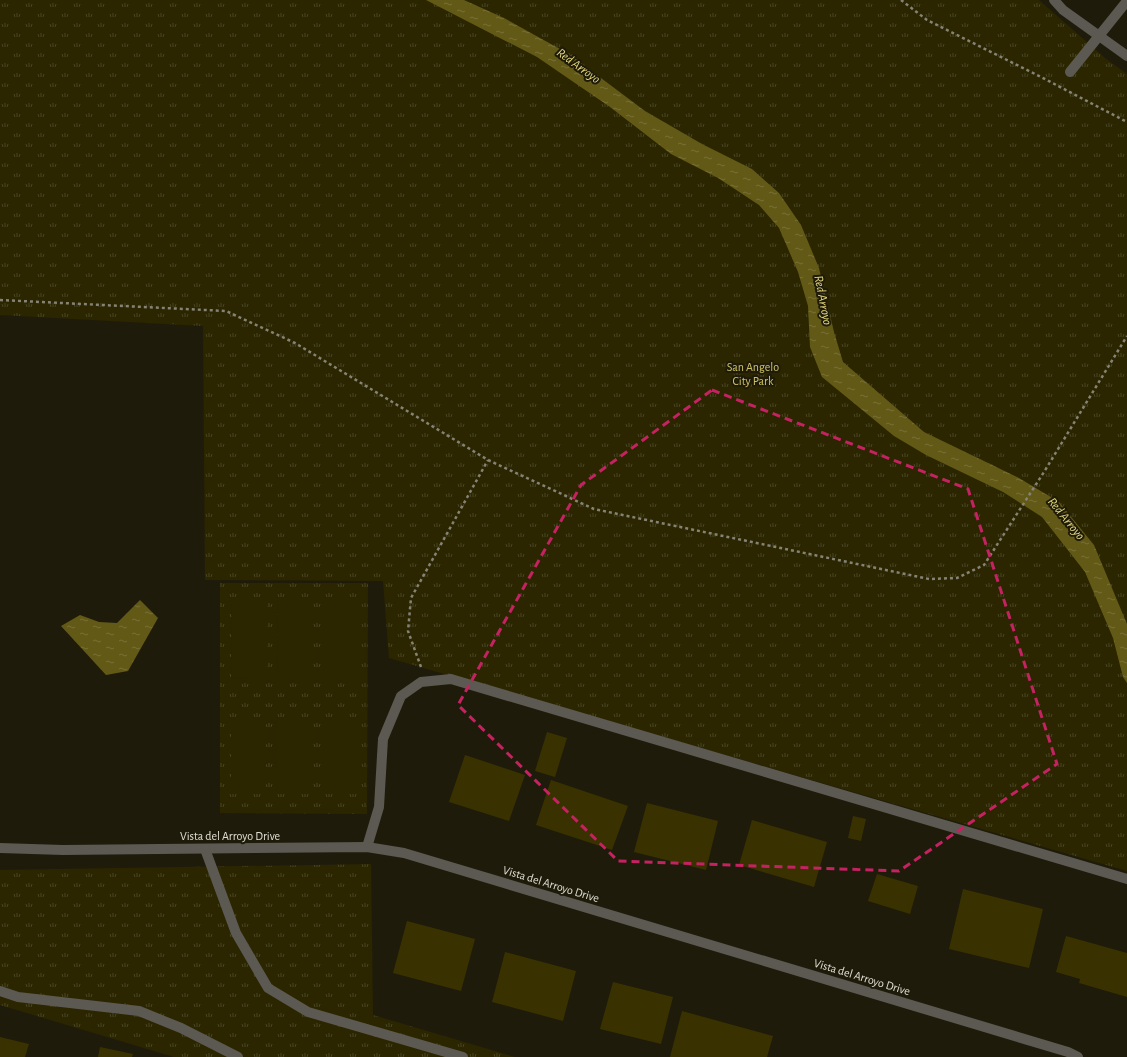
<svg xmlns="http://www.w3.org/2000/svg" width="1127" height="1057" font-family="'Alegreya Sans',sans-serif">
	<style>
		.park { fill: url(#park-tufts) }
		.garden { fill: #2b2500 }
		.water { fill: url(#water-ripples) }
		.building { fill: #393200 }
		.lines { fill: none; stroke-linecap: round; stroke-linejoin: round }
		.path { stroke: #858375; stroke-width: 2.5; stroke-dasharray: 3 3; stroke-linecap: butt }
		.minor { stroke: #5b5951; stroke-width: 10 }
		.marked { fill: none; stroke: #c42261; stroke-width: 3; stroke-dasharray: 8 5; stroke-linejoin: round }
		.labels { text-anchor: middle; stroke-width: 4; stroke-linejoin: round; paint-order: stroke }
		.park-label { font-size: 12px; fill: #d0c367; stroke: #1e1b0a }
		.street-label { font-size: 12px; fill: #e0ded3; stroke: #1e1b0a }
		.water-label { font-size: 13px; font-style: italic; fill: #e3d67a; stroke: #1e1b0a }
	</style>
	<defs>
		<pattern id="park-tufts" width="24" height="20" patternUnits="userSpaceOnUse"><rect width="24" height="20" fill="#2b2500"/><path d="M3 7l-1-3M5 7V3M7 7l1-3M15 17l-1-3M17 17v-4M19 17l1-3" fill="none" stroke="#494424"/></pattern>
		<pattern id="water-ripples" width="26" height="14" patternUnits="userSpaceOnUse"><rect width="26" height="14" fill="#625916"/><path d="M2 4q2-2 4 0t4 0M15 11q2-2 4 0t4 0" fill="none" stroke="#787037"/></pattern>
	</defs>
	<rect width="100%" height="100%" fill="#1e1b0a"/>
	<g class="park">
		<polygon points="0,0 1039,0 1105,58 1127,74 1127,871 389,658 383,581 205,580 203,326 0,315"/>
		<polygon points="220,583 368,583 367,814 220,813"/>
		<polygon points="371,864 373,1015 515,1057 174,1057 0,1005 0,870"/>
	</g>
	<g class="garden">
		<polygon points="232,602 267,602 267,678 231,677"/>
		<polygon points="278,602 313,602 313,678 277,678"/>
		<rect x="324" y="602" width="35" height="76"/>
		<rect x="231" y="718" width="35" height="76"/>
		<polygon points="277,718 312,718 312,794 276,794"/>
		<rect x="323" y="718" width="35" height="76"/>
	</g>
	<g class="water">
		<polygon points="426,0 464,0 504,18 569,54 645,111 702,144 752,169 779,193 801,225 819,268 834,332 843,362 924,432 1019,478 1059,502 1094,545 1127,624 1127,683 1123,677 1113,638 1085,572 1042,517 1003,492 926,455 894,436 822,377 810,347 808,306 798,272 779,228 759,205 718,178 671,154 610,107 537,57"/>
		<polygon points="140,600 158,618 128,671 106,675 61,626 80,615 99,622 117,623"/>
	</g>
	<g class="building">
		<polygon points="547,732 567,738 555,777 535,771"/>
		<polygon points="465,755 525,775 509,821 449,802"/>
		<polygon points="551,780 628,806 612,850 536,825"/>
		<polygon points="647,803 718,821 706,870 634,852"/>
		<polygon points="853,816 866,819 861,841 848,838"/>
		<polygon points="752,820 827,842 814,887 739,865"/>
		<polygon points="877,874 918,886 910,914 868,901"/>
		<polygon points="963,889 1043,909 1029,968 949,949"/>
		<polygon points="407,921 475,939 461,991 393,973"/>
		<polygon points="1066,936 1127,953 1127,997 1079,983 1080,979 1056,972"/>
		<polygon points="505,952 576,971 563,1021 492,1002"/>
		<polygon points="613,982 673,997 661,1044 600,1029"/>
		<polygon points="682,1011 773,1036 767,1057 670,1057"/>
		<polygon points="0,1037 29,1044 25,1057 0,1057"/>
		<polygon points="100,1047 133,1054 132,1057 98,1057"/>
	</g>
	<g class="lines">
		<g class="path">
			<polyline points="901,0 927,20 1041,77 1127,122"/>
			<polyline points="0,300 226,311 295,343 488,460 594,509 929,579 957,578 984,565 1044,472 1127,336"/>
			<polyline points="421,667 408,631 411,598 488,460"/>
		</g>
		<g class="minor">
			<polyline points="1054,0 1063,10 1127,56"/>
			<polyline points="1070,72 1127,1"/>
			<polyline points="367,847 379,807 383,739 401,696 421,682 451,679 1127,879"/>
			<polyline points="0,848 63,850 367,847 404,853 1068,1052 1078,1057"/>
			<polyline points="205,849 236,933 268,988 308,1012 463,1057"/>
			<polyline points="0,991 18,997 139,1011 181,1028 238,1057"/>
		</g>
	</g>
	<path class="marked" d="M712 390 968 489 1057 764 899 871 618 861 458 705 581 485Z"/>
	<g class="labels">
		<g class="park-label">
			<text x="753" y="371">San Angelo<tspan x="753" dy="14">City Park</tspan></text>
		</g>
		<g class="street-label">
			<text x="230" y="840">Vista del Arroyo Drive</text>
			<text transform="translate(551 884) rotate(17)" y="4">Vista del Arroyo Drive</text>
			<text transform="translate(862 977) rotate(17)" y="4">Vista del Arroyo Drive</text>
		</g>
		<g class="water-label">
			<text transform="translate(579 65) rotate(36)" y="5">Red Arroyo</text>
			<text transform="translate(824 300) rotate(79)" y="5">Red Arroyo</text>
			<text transform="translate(1067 518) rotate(51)" y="5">Red Arroyo</text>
		</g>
	</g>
</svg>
